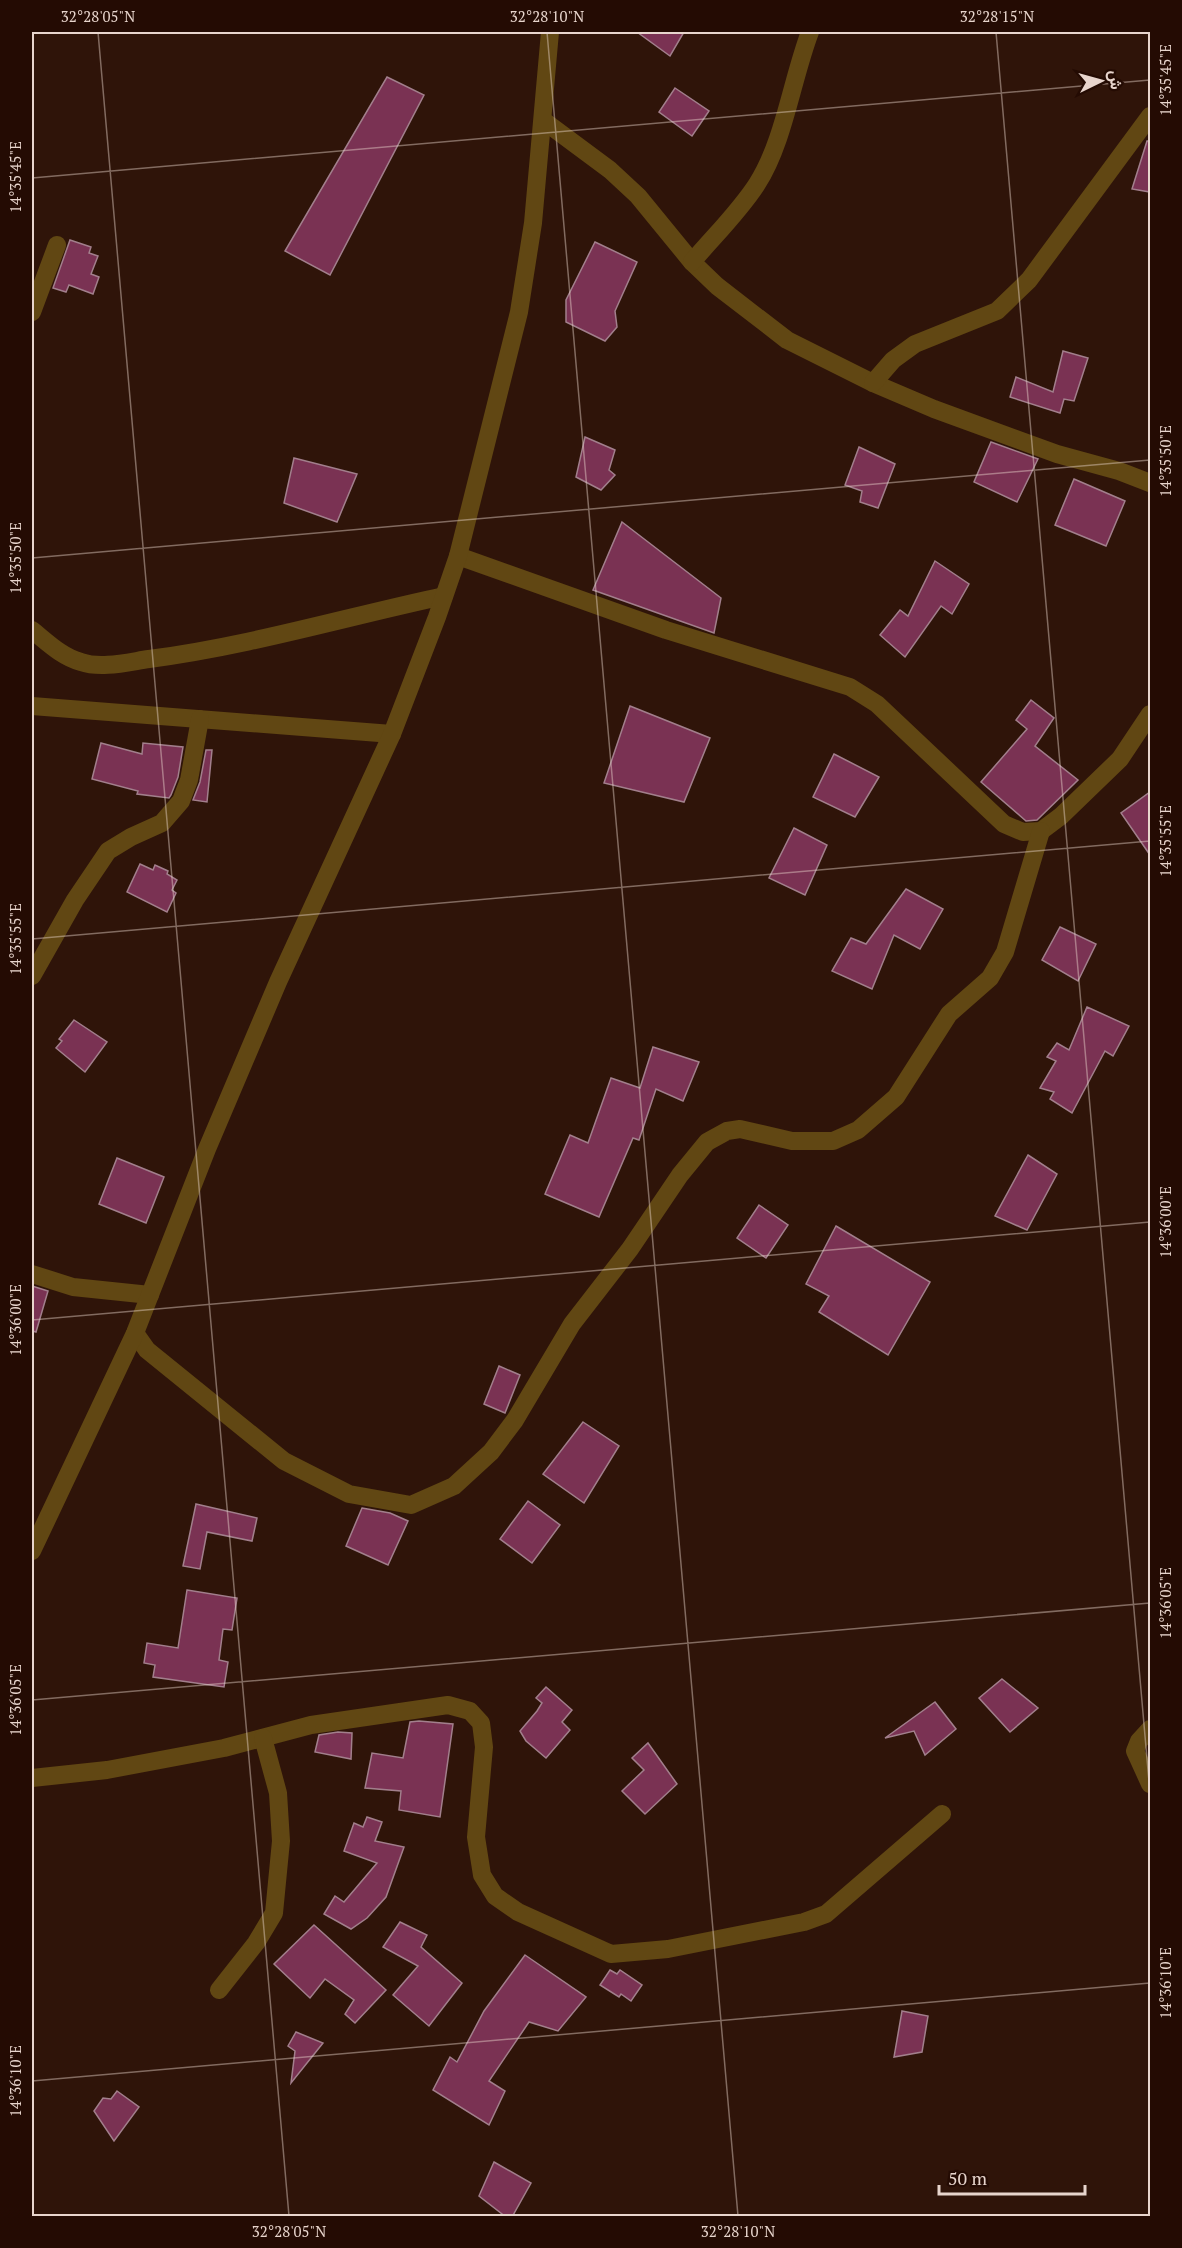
<svg xmlns="http://www.w3.org/2000/svg" width="1182" height="2248" font-family="'PT Serif',Vazirmatn,serif">
	<style>
		.building { fill: #7a3253; stroke: #a27f8c; stroke-width: 1.5 }
		.lines { fill: none; stroke-linecap: round; stroke-linejoin: round }
		.minor { stroke: #614713; stroke-width: 18 }
		.ticks { fill: none; stroke: #e8d5cd; stroke-width: 1.5; stroke-opacity: 0.45 }
		.neatline { fill: none; stroke: #e8d5cd; stroke-width: 2 }
		.ticks-label { font-size: 15px; text-anchor: middle; fill: #e8d5cd }
	</style>
	<rect width="100%" height="100%" fill="#2f1409"/>
	<g class="building">
		<polygon points="637,32 684,32 670,56"/>
		<polygon points="387,77 424,95 330,275 285,251"/>
		<polygon points="675,88 709,111 692,136 659,112"/>
		<polygon points="1147,141 1150,141 1150,192 1132,189"/>
		<polygon points="70,240 91,247 89,253 98,256 91,274 99,277 93,294 69,285 66,292 53,288"/>
		<polygon points="595,242 637,262 615,311 617,327 605,341 566,322 566,300"/>
		<polygon points="1063,351 1088,358 1074,401 1064,399 1060,413 1010,397 1016,377 1053,392"/>
		<polygon points="585,437 615,450 609,470 615,475 601,490 576,477"/>
		<polygon points="991,442 1038,459 1017,502 974,482"/>
		<polygon points="859,447 895,464 878,508 860,502 862,491 845,485"/>
		<polygon points="294,458 357,474 337,522 284,503"/>
		<polygon points="1074,479 1125,501 1106,546 1055,525"/>
		<polygon points="622,522 721,598 714,633 593,590"/>
		<polygon points="935,561 969,584 952,614 941,606 905,657 880,635 900,610 908,616"/>
		<polygon points="1031,700 1054,718 1035,746 1078,780 1037,820 1026,821 981,782 1027,729 1016,720"/>
		<polygon points="630,706 710,738 684,802 604,783"/>
		<polygon points="101,743 142,754 143,743 183,747 178,777 171,795 169,798 137,794 138,791 92,779"/>
		<polygon points="206,750 212,750 207,802 193,800 200,782"/>
		<polygon points="834,754 879,777 855,817 813,797"/>
		<polygon points="1150,792 1150,855 1121,813"/>
		<polygon points="794,828 827,845 805,895 769,878"/>
		<polygon points="140,864 153,870 155,865 168,871 167,874 177,880 172,890 176,893 167,912 127,892"/>
		<polygon points="906,889 943,909 920,949 894,935 872,989 832,971 851,938 866,944"/>
		<polygon points="1060,927 1096,944 1078,981 1042,960"/>
		<polygon points="1087,1007 1129,1026 1113,1056 1105,1051 1072,1113 1050,1099 1054,1092 1040,1088 1056,1061 1047,1057 1057,1043 1069,1050"/>
		<polygon points="74,1020 107,1042 85,1072 56,1048 62,1041 59,1039"/>
		<polygon points="653,1047 699,1062 683,1101 656,1089 639,1140 633,1138 599,1217 545,1194 570,1135 588,1143 611,1078 640,1088"/>
		<polygon points="1028,1155 1057,1174 1027,1230 995,1216"/>
		<polygon points="117,1158 164,1177 146,1223 99,1204"/>
		<polygon points="759,1205 788,1225 766,1258 737,1238"/>
		<polygon points="836,1226 930,1282 888,1355 819,1312 829,1296 806,1284"/>
		<polygon points="32,1286 48,1291 36,1332 32,1331"/>
		<polygon points="499,1366 520,1375 505,1413 484,1404"/>
		<polygon points="583,1422 619,1446 584,1503 543,1474"/>
		<polygon points="528,1501 560,1525 532,1563 500,1539"/>
		<polygon points="196,1504 257,1518 252,1541 207,1532 200,1569 183,1566"/>
		<polygon points="362,1508 390,1513 408,1521 388,1565 346,1546"/>
		<polygon points="187,1590 237,1598 232,1630 223,1629 219,1660 228,1662 224,1687 153,1677 155,1665 144,1663 147,1643 178,1648"/>
		<polygon points="1002,1679 1038,1708 1010,1732 979,1698"/>
		<polygon points="546,1687 572,1710 562,1722 570,1730 546,1758 526,1741 520,1731 537,1711 542,1703 536,1698"/>
		<polygon points="935,1702 956,1729 925,1755 914,1731 885,1738"/>
		<polygon points="419,1721 453,1724 440,1817 399,1810 401,1791 365,1788 372,1753 403,1758 410,1722"/>
		<polygon points="338,1732 352,1733 351,1759 315,1752 319,1735"/>
		<polygon points="648,1743 677,1784 645,1814 622,1791 644,1770 632,1758"/>
		<polygon points="367,1817 382,1822 375,1841 404,1847 386,1897 367,1918 351,1929 324,1914 335,1896 344,1902 377,1863 344,1851 354,1823 363,1827"/>
		<polygon points="400,1922 427,1935 421,1947 462,1983 429,2026 393,1995 418,1966 383,1947"/>
		<polygon points="314,1925 386,1990 355,2023 345,2014 354,2000 325,1979 310,1998 274,1964"/>
		<polygon points="525,1955 586,1997 558,2031 529,2022 489,2081 505,2091 489,2125 433,2090 450,2057 457,2062 484,2011"/>
		<polygon points="610,1970 617,1974 620,1970 642,1985 631,2001 621,1994 619,1997 600,1985"/>
		<polygon points="902,2011 928,2016 922,2052 894,2057"/>
		<polygon points="296,2032 323,2043 291,2083 295,2051 288,2046"/>
		<polygon points="117,2091 139,2107 114,2141 94,2111 103,2098 111,2099"/>
		<polygon points="494,2162 531,2183 512,2217 506,2217 479,2196"/>
	</g>
	<g class="lines">
		<g class="minor">
			<polyline points="544,121 610,170 638,196 692,262 717,286 787,340 873,383 934,409 1057,454 1119,471 1150,483"/>
			<path d="M692 262C713 237 739 212 757 184 784 142 792 79 810 32"/>
			<polyline points="32,312 57,245"/>
			<polyline points="873,383 893,360 915,344 997,311 1029,280 1150,116"/>
			<polyline points="458,556 666,630 850,687 877,704 1004,824 1023,832 1041,831 1061,816 1120,759 1150,714"/>
			<path d="M32 630C47 642 62 657 81 662 101 669 128 662 149 659 249 646 346 617 444 596"/>
			<polyline points="32,706 392,734"/>
			<polyline points="32,976 75,900 108,851 131,837 162,823 181,801 189,780 200,719"/>
			<polyline points="32,1274 73,1287 150,1295"/>
			<polyline points="135,1333 147,1350 284,1461 349,1494 411,1505 454,1486 491,1452 515,1420 572,1324 630,1249 680,1175 707,1142 727,1131 740,1129 792,1141 833,1141 858,1130 896,1097 949,1014 990,978 1005,952 1041,831"/>
			<polyline points="32,1551 135,1333 207,1149 278,982 392,734 437,617 458,556 519,312 533,223 550,32"/>
			<polyline points="1150,1729 1139,1741 1135,1751 1150,1784"/>
			<polyline points="32,1778 107,1770 224,1748 311,1725 448,1705 470,1711 481,1723 484,1747 476,1837 482,1875 495,1896 518,1912 611,1954 668,1949 804,1922 826,1914 942,1814"/>
			<polyline points="219,1990 256,1943 274,1913 281,1841 278,1793 263,1738"/>
		</g>
	</g>
	<path class="ticks" d="M98 32 289 2216M547 32 738 2216M996 32 1150 1793M32 178 1150 80M32 558 1150 460M32 939 1150 841M32 1320 1150 1222M32 1700 1150 1603M32 2081 1150 1983"/>
	<rect width="1182" height="2248" fill="none" stroke="#240b03" stroke-width="66"/>
	<g transform="translate(1101 81) rotate(85)" stroke="#240b03" stroke-width="4.5" paint-order="stroke">
	<path d="M0-4.5L10 22L0 15L-10 22Z" fill="#e8d5cd"/>
	<text y="-9" font-size="16" font-weight="bold" text-anchor="middle" fill="#e8d5cd">ش</text>
	</g>
	<path d="M939 2185v9h146v-9" fill="none" stroke="#e8d5cd" stroke-width="3"/>
	<text x="948" y="2185" font-size="18" fill="#e8d5cd" stroke="#240b03" stroke-width="4.5" paint-order="stroke">50 m</text>
	<rect x="33" y="33" width="1116" height="2182" class="neatline"/>
	<g class="ticks-label">
		<text x="98" y="22">32°28'05"N</text>
		<text x="547" y="22">32°28'10"N</text>
		<text x="997" y="22">32°28'15"N</text>
		<text transform="translate(1166 80) rotate(-90)" y="5">14°35'45"E</text>
		<text transform="translate(16 177) rotate(-90)" y="5">14°35'45"E</text>
		<text transform="translate(1166 461) rotate(-90)" y="5">14°35'50"E</text>
		<text transform="translate(16 558) rotate(-90)" y="5">14°35'50"E</text>
		<text transform="translate(1166 841) rotate(-90)" y="5">14°35'55"E</text>
		<text transform="translate(16 939) rotate(-90)" y="5">14°35'55"E</text>
		<text transform="translate(1166 1222) rotate(-90)" y="5">14°36'00"E</text>
		<text transform="translate(16 1320) rotate(-90)" y="5">14°36'00"E</text>
		<text transform="translate(1166 1603) rotate(-90)" y="5">14°36'05"E</text>
		<text transform="translate(16 1700) rotate(-90)" y="5">14°36'05"E</text>
		<text transform="translate(1166 1983) rotate(-90)" y="5">14°36'10"E</text>
		<text transform="translate(16 2081) rotate(-90)" y="5">14°36'10"E</text>
		<text x="289" y="2237">32°28'05"N</text>
		<text x="738" y="2237">32°28'10"N</text>
	</g>
</svg>
